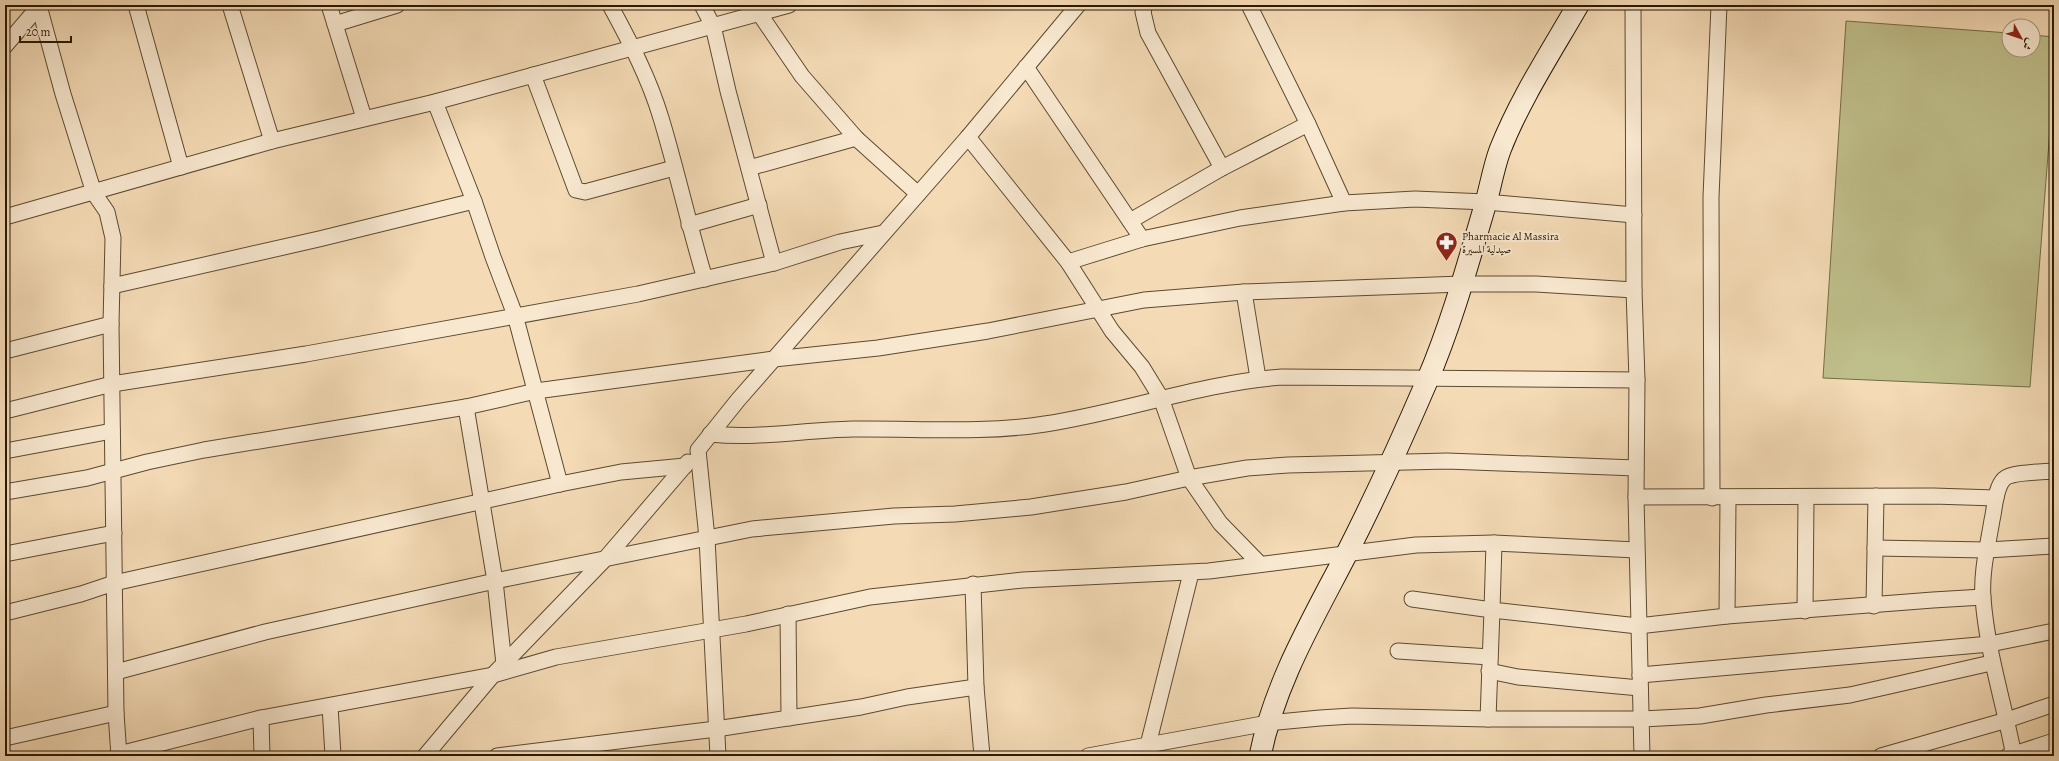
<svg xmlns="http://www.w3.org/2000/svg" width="2059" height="761" font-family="Alegreya,Amiri,serif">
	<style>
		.green { fill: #bfbf8b; stroke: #746c46 }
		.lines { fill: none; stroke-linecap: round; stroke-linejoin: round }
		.street-casing { stroke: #5c4a2f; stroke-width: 17 }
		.secondary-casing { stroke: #291902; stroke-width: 23 }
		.street { stroke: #f8e8d0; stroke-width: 15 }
		.secondary { stroke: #f8e8d0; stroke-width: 21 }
		.labels { text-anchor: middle; stroke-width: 4; stroke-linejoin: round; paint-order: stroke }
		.poi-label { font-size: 11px; fill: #291902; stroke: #f8e8d0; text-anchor: start }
	</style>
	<rect width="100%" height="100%" fill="#f4dbb6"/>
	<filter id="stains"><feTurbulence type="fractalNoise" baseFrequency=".005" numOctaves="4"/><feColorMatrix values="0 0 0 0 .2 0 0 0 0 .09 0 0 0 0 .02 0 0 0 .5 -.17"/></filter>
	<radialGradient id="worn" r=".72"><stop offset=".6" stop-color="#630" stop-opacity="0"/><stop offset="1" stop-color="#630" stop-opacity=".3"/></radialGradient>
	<polygon class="green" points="1846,21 2009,33 2009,50 2033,50 2033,35 2054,37 2054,77 2030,387 1823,378"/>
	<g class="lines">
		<defs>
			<g id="street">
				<polyline points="136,5 181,167"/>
				<polyline points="230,5 272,141"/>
				<polyline points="329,5 364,118"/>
				<path d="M610 5C630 42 649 78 661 118 677 171 689 226 705 279"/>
				<polyline points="702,5 713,26 728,91 774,263"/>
				<polyline points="1145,5 1143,12 1148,33 1222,168"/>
				<polyline points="1249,5 1308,124 1344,203"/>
				<polyline points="1633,5 1634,290 1637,380 1636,497 1642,756"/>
				<polyline points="39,6 63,94 94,193 107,212 113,238 111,324 116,713 119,756"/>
				<polyline points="759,13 802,76 856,138 918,194"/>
				<polyline points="335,24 397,5"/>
				<polyline points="5,46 40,5"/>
				<polyline points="1026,67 1142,239"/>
				<polyline points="533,75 576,190 585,192 674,168"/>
				<polyline points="435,102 474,201 493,257 515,315 560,484"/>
				<polyline points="968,137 1068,262 1112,331 1142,367 1161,398 1189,478 1220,523 1260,564"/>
				<polyline points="749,168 856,138"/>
				<polyline points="5,217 272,141 435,102 789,5"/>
				<polyline points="1130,221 1222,168 1308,124"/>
				<polyline points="689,225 759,205"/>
				<polyline points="1068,262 1142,239 1240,218 1344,203 1415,199 1486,202 1634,215"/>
				<polyline points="112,286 319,239 474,201"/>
				<polyline points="1244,292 1258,378"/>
				<polyline points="5,351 111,324"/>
				<polyline points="466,407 495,581 504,664"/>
				<polyline points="5,411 112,384 306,354 638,294 774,263 840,242 883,233"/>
				<path d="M710 434C758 439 804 430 852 429 916 428 982 434 1045 424 1125 412 1201 383 1282 377L1637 380"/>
				<polyline points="5,451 112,431"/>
				<polyline points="5,492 87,478 147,462 204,450 466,407 536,391 774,359 878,348 988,331 1144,300 1244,292 1462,284 1536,284 1634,290"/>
				<polyline points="1636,497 1933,496 1996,498"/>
				<polyline points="1712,498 1711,197 1719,5"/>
				<polyline points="1494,543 1492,610 1638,626 1727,616 1933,600 1983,597"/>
				<polyline points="1875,548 1987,550 2054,546"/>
				<polyline points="5,554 114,533"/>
				<polyline points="973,584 976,687 982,756"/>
				<polyline points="1412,599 1492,610 1488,719"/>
				<polyline points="1874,606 1876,496"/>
				<polyline points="1805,611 1806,498"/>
				<polyline points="5,613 81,594 114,583 560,484 621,472 685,466"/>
				<polyline points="788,614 789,718"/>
				<polyline points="1727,616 1728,498"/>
				<polyline points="1398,651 1490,657"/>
				<polyline points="1489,671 1518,677 1640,688"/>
				<polyline points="116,672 265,632 495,581 752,529 894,516 955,514 1031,507 1126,492 1189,478 1247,468 1288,465 1447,461 1636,468"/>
				<polyline points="1640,675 1990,644 2054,631"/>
				<polyline points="330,706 333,756"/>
				<polyline points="261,718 262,756"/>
				<polyline points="5,738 116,713"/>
				<polyline points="1148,745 1191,573"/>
				<polyline points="119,754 261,718 493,675 556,657 746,624 870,597 1023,580 1209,571 1416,545 1494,543 1636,550"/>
				<polyline points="425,756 493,675 605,559 688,462"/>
				<polyline points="497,756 716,729 861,707 907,697 976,687"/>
				<polyline points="718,756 707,538 698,450 738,400 968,137 1078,5"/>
				<polyline points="1088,756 1268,723 1320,718 1352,716 1488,719 1642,719 1700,716 1766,705 1850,695 1991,663"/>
				<polyline points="1881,756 2007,720 2054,704"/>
				<polyline points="2008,756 2054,741"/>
				<path d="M2014 756C2004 703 1987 652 1983 598 1981 572 1988 545 1992 520 1995 508 1995 488 2004 479 2011 472 2043 472 2054 471"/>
			</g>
			<path id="secondary" d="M1260 756C1275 682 1313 619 1347 553 1376 496 1402 439 1427 381 1451 325 1467 267 1484 209 1490 190 1493 169 1500 150 1520 99 1551 52 1578 5"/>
		</defs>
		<use href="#street" class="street-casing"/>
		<use href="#secondary" class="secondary-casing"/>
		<use href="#street" class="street"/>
		<use href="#secondary" class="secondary"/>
	</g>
	<defs>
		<symbol id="pharmacy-pin" viewBox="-11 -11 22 30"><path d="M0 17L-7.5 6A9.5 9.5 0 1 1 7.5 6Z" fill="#8f2418" stroke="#f8e8d0"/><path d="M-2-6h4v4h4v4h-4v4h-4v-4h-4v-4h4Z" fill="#fff"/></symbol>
	</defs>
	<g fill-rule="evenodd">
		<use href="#pharmacy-pin" x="1434" y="230" width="25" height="34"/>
	</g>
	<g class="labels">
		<g class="poi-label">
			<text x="1462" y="240">Pharmacie Al Massira<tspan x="1462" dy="13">صيدلية المسيرة</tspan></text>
		</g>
	</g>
	<rect width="2059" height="761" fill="none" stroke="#f4dbb6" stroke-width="20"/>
	<rect x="6" y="6" width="2047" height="749" fill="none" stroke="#291902" stroke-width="2"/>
	<rect x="10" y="10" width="2039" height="741" fill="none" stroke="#291902"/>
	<g transform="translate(2021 38) rotate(130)"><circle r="19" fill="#f8e8d0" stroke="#a5957e"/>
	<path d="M0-3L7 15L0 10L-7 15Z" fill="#8f2418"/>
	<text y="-6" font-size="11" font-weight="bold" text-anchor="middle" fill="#291902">ش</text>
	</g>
	<path d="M20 36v6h51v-6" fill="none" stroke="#291902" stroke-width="2"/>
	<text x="26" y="36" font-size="12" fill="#291902" stroke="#f8e8d0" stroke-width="3" paint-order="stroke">20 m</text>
	<rect width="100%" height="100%" filter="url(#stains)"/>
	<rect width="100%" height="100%" fill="url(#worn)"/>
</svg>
